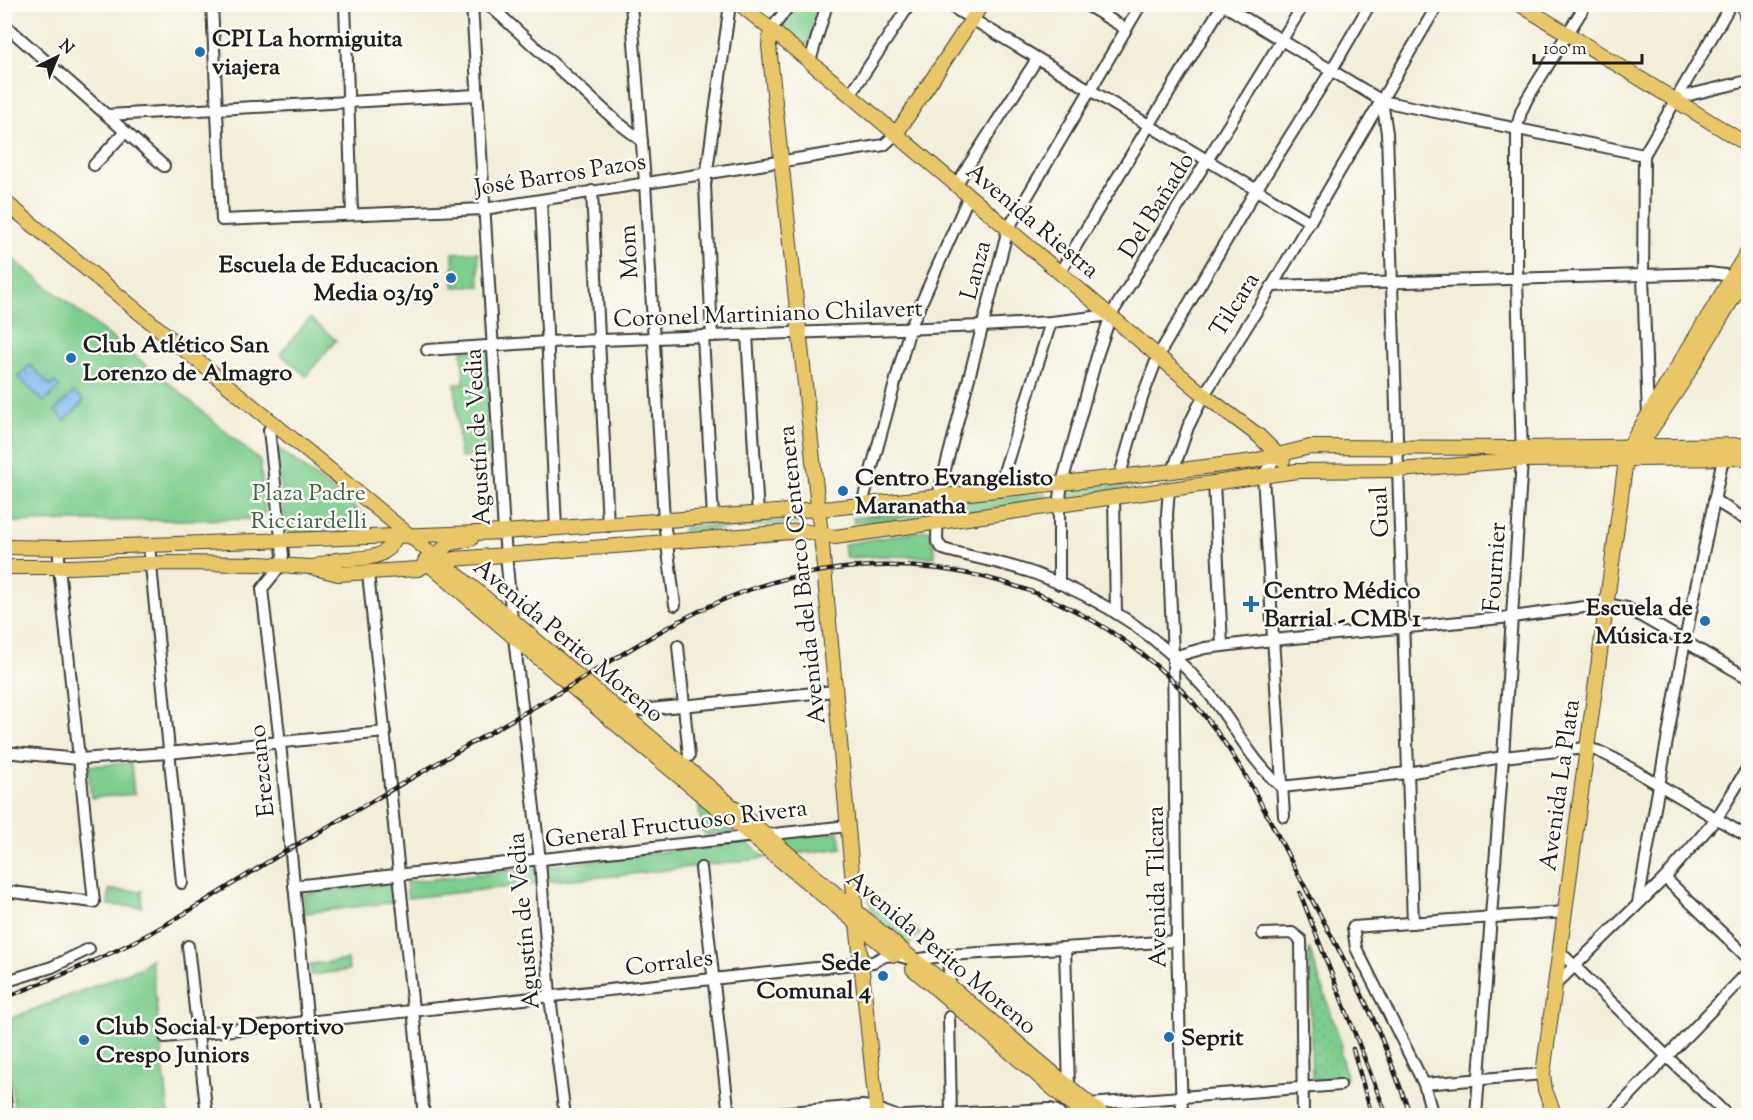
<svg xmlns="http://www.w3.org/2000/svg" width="1753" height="1120" font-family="'Sorts Mill Goudy',serif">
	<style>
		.grass { fill: url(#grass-dots); stroke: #4c7455; stroke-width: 1.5 }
		.park { fill: #7dcd8e; stroke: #4c7455; stroke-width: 1.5 }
		.water { fill: url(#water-ripples); stroke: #4c6a85; stroke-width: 1.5 }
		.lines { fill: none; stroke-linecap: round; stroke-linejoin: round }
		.minor-casing { stroke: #3c3c38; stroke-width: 14 }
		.major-casing { stroke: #3c3c38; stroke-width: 16 }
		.minor { stroke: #fff; stroke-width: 10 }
		.major { stroke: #e9c769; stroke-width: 14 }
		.rail-casing { stroke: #1c1c1c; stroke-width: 4.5 }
		.rail { stroke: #fdfcf7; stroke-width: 2; stroke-dasharray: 7; stroke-linecap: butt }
		.poi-dot { fill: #1f6fb2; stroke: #fdfcf7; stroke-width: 2 }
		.labels { text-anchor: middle; stroke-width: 5; stroke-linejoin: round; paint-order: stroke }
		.poi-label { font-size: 24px; font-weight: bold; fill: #1c1c1c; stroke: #fdfcf7; text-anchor: start }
		.street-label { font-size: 24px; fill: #1c1c1c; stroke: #fdfcf7 }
		.park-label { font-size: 24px; fill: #43634a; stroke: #fdfcf7 }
	</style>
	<defs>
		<pattern id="grass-dots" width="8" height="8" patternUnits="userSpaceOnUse" patternTransform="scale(1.5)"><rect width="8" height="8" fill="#7dcd8e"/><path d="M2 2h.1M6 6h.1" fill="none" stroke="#6baf7a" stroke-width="1.8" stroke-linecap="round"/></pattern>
		<pattern id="water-ripples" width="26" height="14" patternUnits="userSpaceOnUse" patternTransform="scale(1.5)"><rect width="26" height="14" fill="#7bb9ee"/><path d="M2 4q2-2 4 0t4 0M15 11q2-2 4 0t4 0" fill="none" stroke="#6a9ecc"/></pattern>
	</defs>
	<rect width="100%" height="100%" fill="#fdfcf7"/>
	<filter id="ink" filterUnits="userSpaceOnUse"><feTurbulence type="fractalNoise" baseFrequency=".0167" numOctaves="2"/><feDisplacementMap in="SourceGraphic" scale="12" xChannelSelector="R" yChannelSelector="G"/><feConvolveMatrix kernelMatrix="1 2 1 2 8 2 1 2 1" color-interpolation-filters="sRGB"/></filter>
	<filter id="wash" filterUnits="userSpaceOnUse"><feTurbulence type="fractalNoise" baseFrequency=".008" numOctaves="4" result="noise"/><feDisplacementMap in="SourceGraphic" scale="24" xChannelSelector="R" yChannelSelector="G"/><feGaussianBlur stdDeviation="1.35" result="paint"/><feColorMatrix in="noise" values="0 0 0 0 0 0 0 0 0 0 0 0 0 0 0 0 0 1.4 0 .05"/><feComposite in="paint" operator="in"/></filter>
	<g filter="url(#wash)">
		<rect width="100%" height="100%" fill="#f3eeda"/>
		<polygon class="grass" points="1309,948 1342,1046 1340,1053 1347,1079 1312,1081"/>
		<g class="park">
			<polygon points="795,5 820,5 809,42 807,44 800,41 782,27 782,24"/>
			<polygon points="4,252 175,388 260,461 265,514 262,519 5,522"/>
			<polygon points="478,252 480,286 454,287 453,253"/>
			<polygon points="310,318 336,340 306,376 280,354"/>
			<polygon points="490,349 493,396 487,397 490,456 460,458 455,384 464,383 462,350"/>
			<polygon points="278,450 282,451 364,515 365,526 361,531 289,532 286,529 276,453"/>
			<polygon points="1150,481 1151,483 1069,497 1069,489"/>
			<polygon points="1045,493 1047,495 1046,500 951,514 947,507 948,503"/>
			<polygon points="931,509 931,515 925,516 854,523 853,518"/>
			<polygon points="799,519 799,523 684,532 682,530 685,527"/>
			<polygon points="928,530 932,533 935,557 882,556 846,558 844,544"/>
			<polygon points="131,763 134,794 91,798 88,766"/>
			<polygon points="698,802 733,832 707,835 702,831"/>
			<polygon points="838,832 840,835 842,848 795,854 776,838"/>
			<polygon points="745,841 766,858 615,876 545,881 545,867 548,866"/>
			<polygon points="535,868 537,884 408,898 406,882"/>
			<polygon points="393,883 395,902 305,913 303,894"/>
			<polygon points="109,890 142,891 142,907 108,905"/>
			<polygon points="868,890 920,933 908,946 871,912"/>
			<polygon points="151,958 169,1115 15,1115 4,1021 140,968"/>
			<polygon points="348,960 349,970 311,975 310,964"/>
		</g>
		<g class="water">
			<polygon points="30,365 51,386 55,382 60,387 44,402 18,377"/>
			<polygon points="74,392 84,401 65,421 55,411"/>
		</g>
	</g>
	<g filter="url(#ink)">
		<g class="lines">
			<defs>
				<g id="minor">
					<polyline points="212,4 222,220 484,209 884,145 896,134"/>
					<polyline points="345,4 352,214"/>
					<polyline points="472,4 504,532 512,620 540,860 550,997 565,1116"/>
					<polyline points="488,4 616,121 642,141"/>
					<polyline points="631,4 645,182 664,521 675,605"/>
					<polyline points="947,4 1310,222"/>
					<polyline points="1085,4 1126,29"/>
					<path d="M1141 4 1008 229 938 496 937 542 943 549C974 558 1006 563 1036 574 1101 598 1161 637 1207 691 1233 722 1250 761 1282 787"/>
					<polyline points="1222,4 1382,101 1644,155"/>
					<polyline points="1742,4 1748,26"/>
					<polyline points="4,24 164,166"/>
					<polyline points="771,30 790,4"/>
					<polyline points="810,61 827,4"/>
					<polyline points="850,95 910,4"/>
					<polyline points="1674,100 1693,94 1747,81"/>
					<polyline points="1382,101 1387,133 1413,923"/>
					<polyline points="107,115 477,95"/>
					<polyline points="94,165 125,132"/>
					<polyline points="956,185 1037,59"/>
					<polyline points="592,191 608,526"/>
					<polyline points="541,201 556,529"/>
					<polyline points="1060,272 1223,4"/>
					<polyline points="1272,286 1709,273 1725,275 1748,289"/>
					<polyline points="747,335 758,514"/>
					<polyline points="703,336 713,518"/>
					<polyline points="712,336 705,185 730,4"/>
					<polyline points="427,350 547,342 982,326 1051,322 1111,315"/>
					<polyline points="1648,416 1643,276 1644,155 1731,4"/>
					<polyline points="269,430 283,555 281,565 262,589 280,743 317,1116"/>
					<polyline points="1278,455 1263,475 1284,816"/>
					<polyline points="1173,471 1188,427 1204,395 1272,286 1438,4"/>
					<polyline points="1119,478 1142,398 1158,356 1256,190 1331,71 1370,4"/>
					<polyline points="1214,482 1222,646"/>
					<polyline points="1169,488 1167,515 1173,657 1177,941 1182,1116"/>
					<polyline points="998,491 1051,322"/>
					<polyline points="1114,497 1116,613"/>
					<polyline points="1714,500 1748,521"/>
					<polyline points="862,504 910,328 969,196"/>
					<polyline points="149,545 182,883"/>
					<polyline points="368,573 424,1116"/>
					<polyline points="1059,584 1059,505 1062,483 1097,356 1111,315 1304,4"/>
					<polyline points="678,646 689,756"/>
					<polyline points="1173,657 1205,648 1273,640 1512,617 1606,604 1627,608 1748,678"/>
					<polyline points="619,712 835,691"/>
					<polyline points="4,752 79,759 168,753 385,732"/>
					<polyline points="1282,787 1407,773 1503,757 1586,748 1598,751 1615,759 1748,837"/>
					<polyline points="701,868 729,1116"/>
					<polyline points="1665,878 1748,958"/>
					<polyline points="294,886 848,826"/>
					<polyline points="4,891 94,902 59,567 59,548"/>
					<polyline points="1638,903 1685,640 1723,458"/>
					<polyline points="1263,934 1292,933 1301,940 1303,1116"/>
					<polyline points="188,946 207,1116"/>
					<polyline points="1065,948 1069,1087"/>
					<polyline points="1559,951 1728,1116"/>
					<polyline points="948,955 950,986"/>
					<polyline points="4,982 52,967 89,949"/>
					<polyline points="1556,984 1665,878 1717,818 1748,767"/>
					<polyline points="949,1017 951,1116"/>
					<polyline points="165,1037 873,962 885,956 895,955 914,960 948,955 1177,941"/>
					<polyline points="1424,1084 1543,1074"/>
					<polyline points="4,1088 7,1116"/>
					<polyline points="1089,1104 1340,1085"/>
					<polyline points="740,1116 862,1106 871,1107 896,1116"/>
					<polyline points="905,1116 1050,1109 1057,1111 1061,1116"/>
					<polyline points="1433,1116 1424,1084 1356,948 1353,927 1565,912"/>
					<polyline points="1476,1116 1503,757 1522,460 1517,279 1517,128 1521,112 1527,99 1586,4"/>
					<polyline points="1610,1116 1748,972"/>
					<polyline points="1745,1116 1748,1112"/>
				</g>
				<g id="major">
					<polyline points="740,4 850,95 1204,395 1259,436 1283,460"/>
					<polyline points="1519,4 1748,145"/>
					<polyline points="771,30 769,46 821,535 854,894 877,1116"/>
					<polyline points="896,134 982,4"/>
					<polyline points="4,201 512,620 914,960 950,986 1104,1116"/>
					<polyline points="1638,449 1682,383 1748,273"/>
					<polyline points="4,547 69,548 504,532 832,508 1173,471 1253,461 1310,447 1512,448 1748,445"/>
					<polyline points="425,561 605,715 895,955"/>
					<polyline points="429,563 448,544 471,539"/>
					<polyline points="4,567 70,567 170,563 259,564 311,567 338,574 418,569 428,564 454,559 803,531 835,537 1297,471 1399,470 1522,460 1748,458"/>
					<path d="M313 567C321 565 329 562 336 560 365 556 387 565 399 529"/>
					<polyline points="913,969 1085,1116"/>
					<polyline points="1555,1116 1545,1090 1543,1074 1625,467 1630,445 1748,251"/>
				</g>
			</defs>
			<use href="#minor" class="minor-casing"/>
			<use href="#major" class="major-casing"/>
			<use href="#minor" class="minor"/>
			<use href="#major" class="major"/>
			<defs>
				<g id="rail">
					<polyline points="1300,893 1387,1116"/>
					<path d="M4 998C52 979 100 960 145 936 196 909 243 876 293 847 382 795 471 743 560 692 619 657 678 616 743 592 900 533 1078 575 1191 700 1234 747 1262 805 1291 861 1318 912 1347 962 1371 1014 1386 1047 1398 1082 1411 1116"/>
					<polyline points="1353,1049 1372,1116"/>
				</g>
			</defs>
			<use href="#rail" class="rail-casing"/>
			<use href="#rail" class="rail"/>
		</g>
	</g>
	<g class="poi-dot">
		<circle cx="200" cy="52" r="6"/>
		<circle cx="451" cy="278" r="6"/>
		<circle cx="71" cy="358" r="6"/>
		<circle cx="843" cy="491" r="6"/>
		<path d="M1248 595h6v6h6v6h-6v6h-6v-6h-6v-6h6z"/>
		<circle cx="1705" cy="621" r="6"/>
		<circle cx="883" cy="976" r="6"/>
		<circle cx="1169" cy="1037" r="6"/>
		<circle cx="84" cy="1040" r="6"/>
	</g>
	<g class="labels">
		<g class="poi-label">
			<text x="212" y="46">CPI La hormiguita<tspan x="212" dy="28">viajera</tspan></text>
			<text x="439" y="272" text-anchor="end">Escuela de Educacion<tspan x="439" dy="28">Media 03/19°</tspan></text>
			<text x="83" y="352">Club Atlético San<tspan x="83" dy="28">Lorenzo de Almagro</tspan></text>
			<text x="855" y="485">Centro Evangelisto<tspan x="855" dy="28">Maranatha</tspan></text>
			<text x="1264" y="598">Centro Médico<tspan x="1264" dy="28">Barrial - CMB 1</tspan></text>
			<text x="1693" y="615" text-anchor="end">Escuela de<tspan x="1693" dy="28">Música 12</tspan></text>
			<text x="871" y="970" text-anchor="end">Sede<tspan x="871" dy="28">Comunal 4</tspan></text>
			<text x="96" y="1034">Club Social y Deportivo<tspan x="96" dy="28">Crespo Juniors</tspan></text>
			<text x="1181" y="1045">Seprit</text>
		</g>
		<g class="street-label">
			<text transform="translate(560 174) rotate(-9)" y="8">José Barros Pazos</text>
			<text transform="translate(1156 205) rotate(-58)" y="8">Del Bañado</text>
			<text transform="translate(1033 220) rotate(40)" y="8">Avenida Riestra</text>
			<text transform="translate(628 252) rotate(-93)" y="8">Mom</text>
			<text transform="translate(975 270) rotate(-75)" y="8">Lanza</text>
			<text transform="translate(1234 304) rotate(-58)" y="8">Tilcara</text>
			<text transform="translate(768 313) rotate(-2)" y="8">Coronel Martiniano Chilavert</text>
			<text transform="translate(477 437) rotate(-93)" y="8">Agustín de Vedia</text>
			<text transform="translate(1379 512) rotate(-92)" y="8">Gual</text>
			<text transform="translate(1494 567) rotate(-86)" y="8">Fournier</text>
			<text transform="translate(801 575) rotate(-96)" y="8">Avenida del Barco Centenera</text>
			<text transform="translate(569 640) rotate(40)" y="8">Avenida Perito Moreno</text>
			<text transform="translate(261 771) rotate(-96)" y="8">Erezcano</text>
			<text transform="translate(1559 785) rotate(-82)" y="8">Avenida La Plata</text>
			<text transform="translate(676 823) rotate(-7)" y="8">General Fructuoso Rivera</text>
			<text transform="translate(1156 887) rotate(-91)" y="8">Avenida Tilcara</text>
			<text transform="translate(523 921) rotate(-95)" y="8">Agustín de Vedia</text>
			<text transform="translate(942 952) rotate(40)" y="8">Avenida Perito Moreno</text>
			<text transform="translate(669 962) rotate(-7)" y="8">Corrales</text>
		</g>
		<g class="park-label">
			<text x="309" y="500">Plaza Padre<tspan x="309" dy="28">Ricciardelli</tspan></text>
		</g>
	</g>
	<rect width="1753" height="1120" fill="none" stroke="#fdfcf7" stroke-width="24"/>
	<g transform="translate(57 57) rotate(43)" stroke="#fdfcf7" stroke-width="4.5" paint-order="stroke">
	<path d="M0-4.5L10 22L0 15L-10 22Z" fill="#1c1c1c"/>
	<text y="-9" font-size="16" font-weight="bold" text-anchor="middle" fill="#1c1c1c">N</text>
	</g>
	<path d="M1534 54v9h108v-9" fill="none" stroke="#1c1c1c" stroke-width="3"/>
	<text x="1543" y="54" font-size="18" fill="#1c1c1c" stroke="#fdfcf7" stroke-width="4.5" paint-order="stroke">100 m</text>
</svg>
